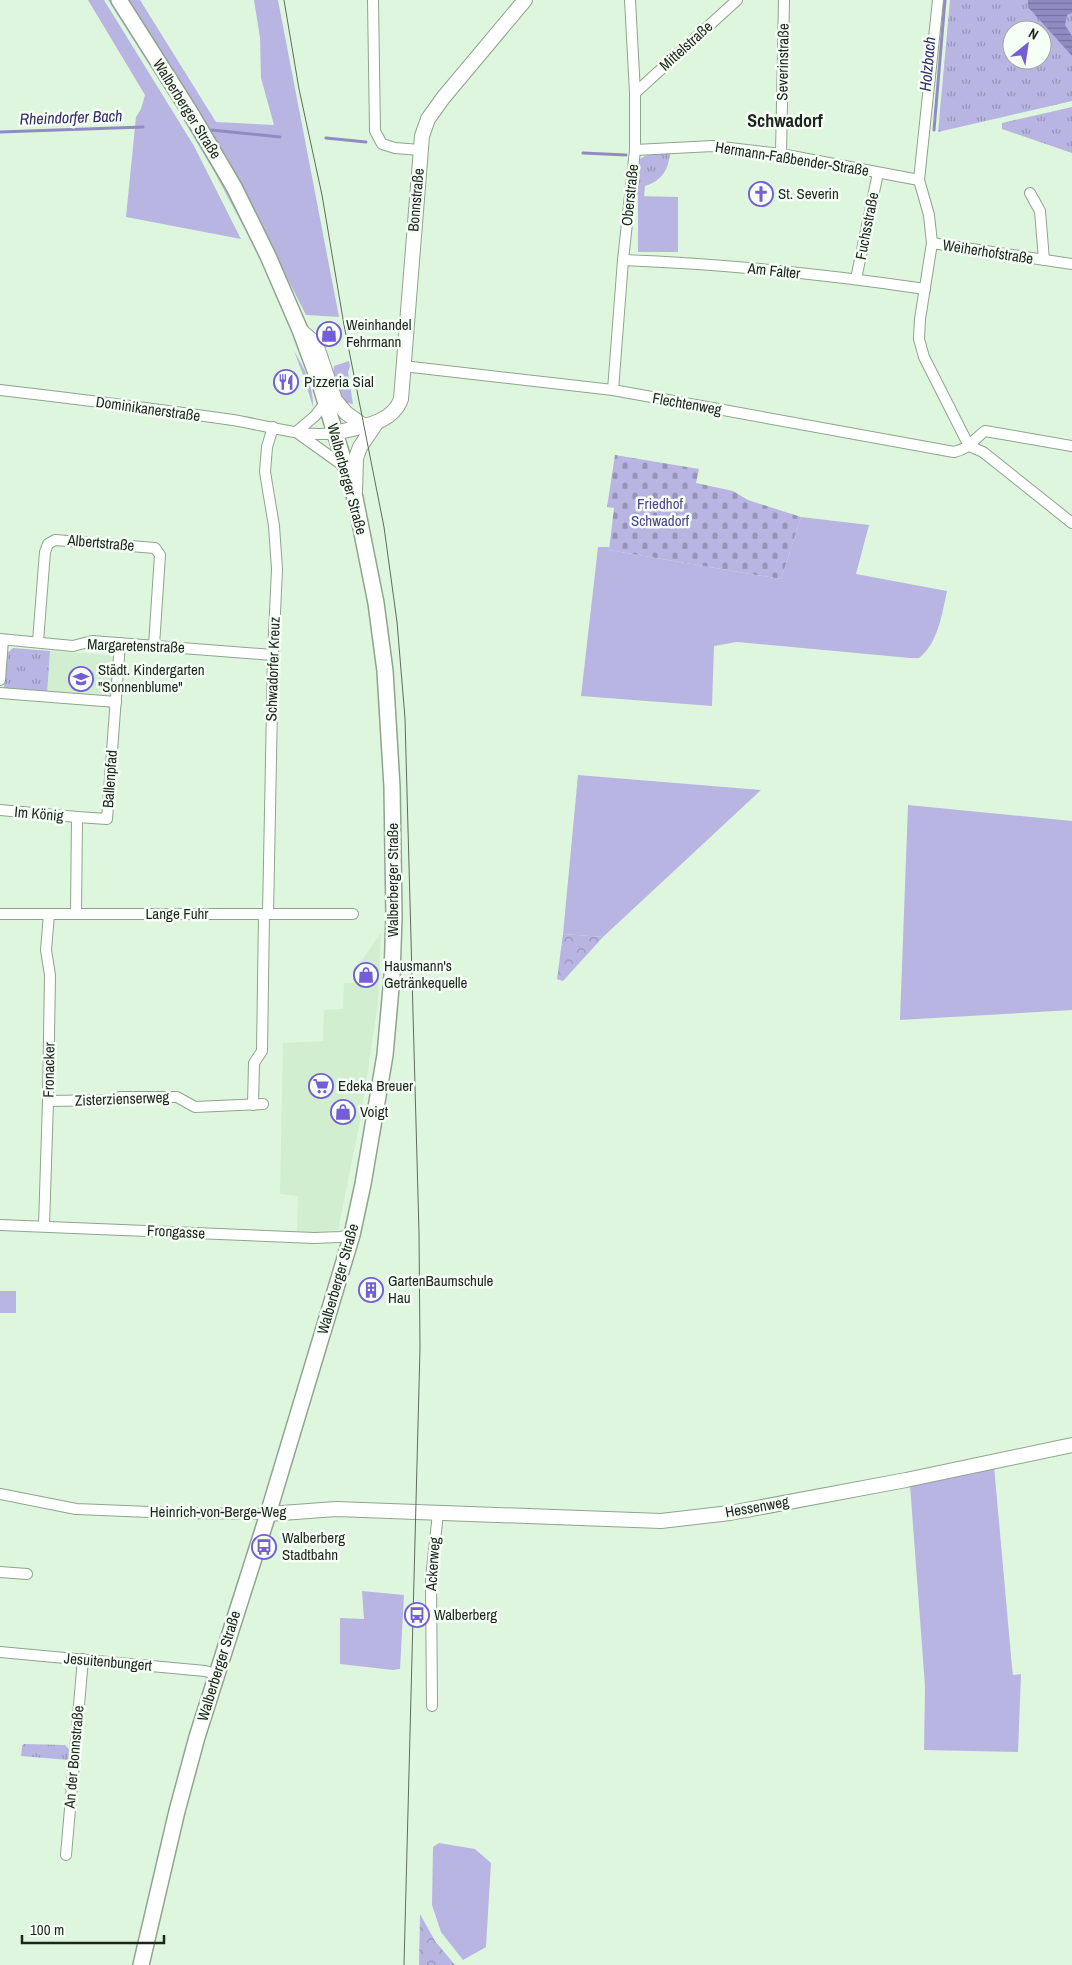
<svg xmlns="http://www.w3.org/2000/svg" width="1072" height="1965" font-family="'Archivo Narrow',sans-serif">
	<style>
		.built { fill: #d1eed0 }
		.green { fill: #b8b5e2 }
		.forest { fill: url(#forest-crowns) }
		.cemetery { fill: url(#cemetery-stones) }
		.park { fill: url(#park-tufts); fill-rule: evenodd }
		.water { fill: url(#water-rules) }
		.lines { fill: none; stroke-linecap: round; stroke-linejoin: round }
		.stream { stroke: #908bc3; stroke-width: 3 }
		.minor-casing { stroke: #8fa48e; stroke-width: 12 }
		.tertiary-casing { stroke: #8fa48e; stroke-width: 16 }
		.secondary-casing { stroke: #8fa48e; stroke-width: 18 }
		.minor { stroke: #fff; stroke-width: 10 }
		.tertiary { stroke: #fff; stroke-width: 14 }
		.secondary { stroke: #fff; stroke-width: 15 }
		.tram { stroke: #5e6b5e; stroke-width: 1 }
		.labels { text-anchor: middle; stroke-width: 5; stroke-linejoin: round; paint-order: stroke }
		.street-label { font-size: 15px; fill: #1d251d; stroke: #f5fff5 }
		.poi-label { font-size: 15px; fill: #1d251d; stroke: #f5fff5; text-anchor: start }
		.park-label { font-size: 15px; fill: #4e438a; stroke: #f5fff5 }
		.water-label { font-size: 16px; font-style: italic; fill: #37296d; stroke: #f5fff5 }
		.quarter-label { font-size: 18px; font-weight: bold; fill: #1d251d; stroke: #f5fff5 }
	</style>
	<defs>
		<pattern id="forest-crowns" width="20" height="18" patternUnits="userSpaceOnUse" patternTransform="scale(1.25)"><rect width="20" height="18" fill="#b8b5e2"/><path d="M2 6a3 3 0 1 1 6 0M12 15a3 3 0 1 1 6 0" fill="none" stroke="#9593b7"/></pattern>
		<pattern id="cemetery-stones" width="16" height="16" patternUnits="userSpaceOnUse" patternTransform="scale(1.25)"><rect width="16" height="16" fill="#b8b5e2"/><path d="M2 7V4a2 2 0 0 1 4 0v3zM10 15v-3a2 2 0 0 1 4 0v3z" fill="#9593b7"/></pattern>
		<pattern id="park-tufts" width="24" height="20" patternUnits="userSpaceOnUse" patternTransform="scale(1.25)"><rect width="24" height="20" fill="#b8b5e2"/><path d="M3 7l-1-3M5 7V3M7 7l1-3M15 17l-1-3M17 17v-4M19 17l1-3" fill="none" stroke="#9593b7"/></pattern>
		<pattern id="water-rules" width="6" height="5" patternUnits="userSpaceOnUse" patternTransform="scale(1.25)"><rect width="6" height="5" fill="#908bc3"/><path d="M0 2.5h6" fill="none" stroke="#75719e"/></pattern>
	</defs>
	<rect width="100%" height="100%" fill="#dff6de"/>
	<g class="built">
		<polygon points="50,651 109,655 112,657 114,664 110,697 47,694"/>
		<polygon points="381,933 378,1003 361,1116 338,1230 297,1233 298,1196 280,1194 283,1043 323,1041 324,1010 343,1009 344,983 353,983 354,971"/>
	</g>
	<g class="green">
		<polygon points="88,0 104,0 194,146 241,239 126,217 136,117 141,109 145,95"/>
		<polygon points="108,0 111,0 173,97 176,106"/>
		<polygon points="126,0 140,0 216,122 274,125 261,78 260,38 254,0 278,0 339,317 306,315 235,176"/>
		<polygon points="183,119 187,120 235,203 249,231 247,233 215,173"/>
		<polygon points="638,196 678,197 678,252 638,252"/>
		<path d="M294 351C304 368 314 387 313 407L302 372Z"/>
		<polygon points="349,361 350,366 348,372 353,404 344,402 333,374 334,366"/>
		<path d="M801 517 869 525 856 574 947 591C942 614 938 643 919 658H910L737 642 714 646 712 706 581 696 598 547H609V550L781 579Z"/>
		<polygon points="578,775 761,790 603,937 563,934"/>
		<polygon points="908,805 1072,821 1072,1010 900,1020"/>
		<rect x="0" y="1291" width="16" height="22"/>
		<polygon points="994,1466 1012,1667 1013,1675 1021,1674 1018,1752 924,1750 925,1686 910,1485"/>
		<polygon points="362,1591 404,1595 400,1669 393,1670 340,1664 340,1618 364,1619"/>
		<polygon points="439,1843 475,1849 491,1863 486,1947 463,1960 441,1932 432,1905 433,1847"/>
	</g>
	<g class="forest">
		<polygon points="563,934 603,937 563,981 557,979"/>
		<polygon points="420,1914 435,1941 455,1965 419,1965"/>
	</g>
	<polygon class="cemetery" points="615,455 699,469 696,483 733,491 748,500 801,517 781,579 609,550 614,508 607,507"/>
	<g class="park">
		<path d="M950 0H1072V101L938 132ZM1012 30H1042V60H1012Z"/>
		<polygon points="1072,107 1072,153 1002,129 1002,123"/>
		<path d="M670 152C669 169 662 181 645 186L644 197 638 196 634 192C638 156 633 156 670 152Z"/>
		<polygon points="13,648 50,651 47,694 6,690 4,688 6,654"/>
		<polygon points="24,1744 65,1745 69,1749 68,1760 21,1756 22,1746"/>
	</g>
	<polygon class="water" points="1028,0 1072,0 1072,13 1067,15 1065,25 1072,36 1072,56 1028,7"/>
	<g class="lines">
		<g class="stream">
			<polyline points="211,130 280,137"/>
			<polyline points="934,130 945,0"/>
			<polyline points="0,132 143,127"/>
			<polyline points="326,138 366,142"/>
			<polyline points="583,153 626,155"/>
		</g>
		<defs>
			<g id="minor">
				<polyline points="373,0 375,131 382,144 395,148 420,150"/>
				<polyline points="938,0 919,180 929,215 932,243 920,319 919,339 924,357 969,446 983,452 1072,523"/>
				<polyline points="635,93 737,0"/>
				<polyline points="635,150 713,146 781,154 919,180"/>
				<polyline points="781,154 784,0"/>
				<polyline points="1030,193 1040,211 1044,260"/>
				<polyline points="932,243 1072,264"/>
				<path d="M623 260C724 264 825 274 925 289"/>
				<polyline points="856,279 878,173"/>
				<path d="M403 366 613 390 954 452C969 449 974 439 985 431L1072 446"/>
				<path d="M0 390C78 399 156 409 233 420 264 425 304 438 334 433"/>
				<polyline points="613,390 623,260 635,150 635,93 630,0"/>
				<polyline points="296,432 315,416 325,403"/>
				<polyline points="299,434 345,467"/>
				<polyline points="0,639 73,646 92,641 273,655"/>
				<polyline points="38,641 45,552 48,544 55,540 155,548 160,555 154,645"/>
				<polyline points="0,680 3,640"/>
				<polyline points="0,693 116,702"/>
				<polyline points="0,810 77,817"/>
				<polyline points="0,914 353,914"/>
				<polyline points="76,914 77,817 107,819 120,643"/>
				<polyline points="268,914 273,655 277,569 274,526 265,472 267,447 273,427"/>
				<polyline points="48,1101 111,1100 120,1097 177,1097 195,1107 263,1104"/>
				<polyline points="253,1105 254,1063 262,1051 264,914"/>
				<polyline points="0,1225 314,1238 340,1237 352,1235"/>
				<polyline points="44,1226 48,1101 50,975 46,950 49,914"/>
				<polyline points="0,1494 76,1509 175,1513 268,1514"/>
				<polyline points="0,1572 27,1574"/>
				<polyline points="0,1652 205,1671 216,1674"/>
				<polyline points="432,1706 431,1579 438,1513"/>
				<polyline points="66,1855 83,1659"/>
			</g>
			<g id="tertiary">
				<polyline points="300,330 316,344 335,400 346,413 364,426"/>
				<path d="M334 433C358 427 392 425 401 399L422 136 428 119 443 98 525 0"/>
				<polyline points="355,492 356,458 360,447 377,422"/>
				<polyline points="268,1514 336,1509 661,1521 730,1513 906,1480 1072,1445"/>
			</g>
			<polyline id="secondary" points="119,0 190,112 234,187 268,256 300,330 321,387 355,498 376,603 385,671 392,787 394,916 392,976 385,1055 363,1184 352,1235 268,1514 197,1737 177,1811 141,1965"/>
		</defs>
		<use href="#minor" class="minor-casing"/>
		<use href="#tertiary" class="tertiary-casing"/>
		<use href="#secondary" class="secondary-casing"/>
		<use href="#minor" class="minor"/>
		<use href="#tertiary" class="tertiary"/>
		<use href="#secondary" class="secondary"/>
		<polyline class="tram" points="284,0 299,89 322,195 344,325 384,527 397,622 405,718 419,1233 420,1348 404,1965"/>
	</g>
	<defs>
		<symbol id="church-ring" viewBox="-11 -11 22 22"><circle r="9.5" fill="#f5fff5" stroke="#755dd8" stroke-width="1.5"/><path d="M-1.2-6h2.4v3.5h3.3v2.4h-3.3V6h-2.4V-.1h-3.3v-2.4h3.3Z" fill="#755dd8"/></symbol>
		<symbol id="shop-ring" viewBox="-11 -11 22 22"><circle r="9.5" fill="#f5fff5" stroke="#755dd8" stroke-width="1.5"/><path d="M-5-2.5h2.3a2.7 3.5 0 0 1 5.4 0H5L5.5 6h-11ZM-1.5-2.5h3a1.5 2.3 0 0 0-3 0Z" fill="#755dd8"/></symbol>
		<symbol id="restaurant-ring" viewBox="-11 -11 22 22"><circle r="9.5" fill="#f5fff5" stroke="#755dd8" stroke-width="1.5"/><path d="M-5-6h1v4h1v-4h1v4h1v-4h1v5L-1.5 .5V6h-2V.5L-5-1ZM5-6V6H3V1.5H1.5Q1.5-4 5-6Z" fill="#755dd8"/></symbol>
		<symbol id="school-ring" viewBox="-11 -11 22 22"><circle r="9.5" fill="#f5fff5" stroke="#755dd8" stroke-width="1.5"/><path d="M0-5L7-2L0 1L-7-2ZM-4 1L0 2.5L4 1V4Q0 6-4 4Z" fill="#755dd8"/></symbol>
		<symbol id="supermarket-ring" viewBox="-11 -11 22 22"><circle r="9.5" fill="#f5fff5" stroke="#755dd8" stroke-width="1.5"/><path d="M-6-5.5h2.5l.6 2H6L4.5 2H-2.5L-4.4-4H-6ZM-1.5 3.2a1.3 1.3 0 1 0 .1 0ZM3 3.2a1.3 1.3 0 1 0 .1 0Z" fill="#755dd8"/></symbol>
		<symbol id="building-ring" viewBox="-11 -11 22 22"><circle r="9.5" fill="#f5fff5" stroke="#755dd8" stroke-width="1.5"/><path d="M-4-6H4V6H1V3H-1V6H-4ZM-2.5-4.3h1.7v1.8h-1.7ZM.8-4.3h1.7v1.8H.8ZM-2.5-1h1.7V.8h-1.7ZM.8-1h1.7V.8H.8Z" fill="#755dd8"/></symbol>
		<symbol id="bus-ring" viewBox="-11 -11 22 22"><circle r="9.5" fill="#f5fff5" stroke="#755dd8" stroke-width="1.5"/><path d="M-5-6H5V4H4V6H2V4H-2V6H-4V4H-5ZM-3.5-4V0h7V-4ZM-3.5 1.2v1.5H-2V1.2ZM2 1.2v1.5H3.5V1.2Z" fill="#755dd8"/></symbol>
	</defs>
	<g fill-rule="evenodd">
		<use href="#church-ring" x="747" y="180" width="28" height="28"/>
		<use href="#shop-ring" x="315" y="320" width="28" height="28"/>
		<use href="#restaurant-ring" x="272" y="368" width="28" height="28"/>
		<use href="#school-ring" x="67" y="665" width="28" height="28"/>
		<use href="#shop-ring" x="352" y="961" width="28" height="28"/>
		<use href="#supermarket-ring" x="307" y="1072" width="28" height="28"/>
		<use href="#shop-ring" x="329" y="1098" width="28" height="28"/>
		<use href="#building-ring" x="357" y="1276" width="28" height="28"/>
		<use href="#bus-ring" x="250" y="1533" width="28" height="28"/>
		<use href="#bus-ring" x="403" y="1601" width="28" height="28"/>
	</g>
	<g class="labels">
		<g class="street-label">
			<text transform="translate(686 46) rotate(-42)" y="5">Mittelstraße</text>
			<text transform="translate(783 62) rotate(-89)" y="5">Severinstraße</text>
			<text transform="translate(187 109) rotate(58)" y="5">Walberberger Straße</text>
			<text transform="translate(792 159) rotate(9)" y="5">Hermann-Faßbender-Straße</text>
			<text transform="translate(630 195) rotate(-84)" y="5">Oberstraße</text>
			<text transform="translate(416 200) rotate(-85)" y="5">Bonnstraße</text>
			<text transform="translate(867 226) rotate(-79)" y="5">Fuchsstraße</text>
			<text transform="translate(988 252) rotate(9)" y="5">Weiherhofstraße</text>
			<text transform="translate(774 271) rotate(6)" y="5">Am Falter</text>
			<text transform="translate(687 404) rotate(10)" y="5">Flechtenweg</text>
			<text transform="translate(148 409) rotate(8)" y="5">Dominikanerstraße</text>
			<text transform="translate(347 479) rotate(75)" y="5">Walberberger Straße</text>
			<text transform="translate(101 543) rotate(5)" y="5">Albertstraße</text>
			<text transform="translate(136 646) rotate(2)" y="5">Margaretenstraße</text>
			<text transform="translate(273 669) rotate(-88)" y="5">Schwadorfer Kreuz</text>
			<text transform="translate(110 779) rotate(-86)" y="5">Ballenpfad</text>
			<text transform="translate(39 814) rotate(5)" y="5">Im König</text>
			<text transform="translate(393 880) rotate(-90)" y="5">Walberberger Straße</text>
			<text x="177" y="919">Lange Fuhr</text>
			<text transform="translate(49 1070) rotate(-89)" y="5">Fronacker</text>
			<text transform="translate(122 1099) rotate(-2)" y="5">Zisterzienserweg</text>
			<text transform="translate(176 1232) rotate(3)" y="5">Frongasse</text>
			<text transform="translate(338 1279) rotate(-74)" y="5">Walberberger Straße</text>
			<text transform="translate(757 1507) rotate(-10)" y="5">Hessenweg</text>
			<text x="218" y="1517">Heinrich-von-Berge-Weg</text>
			<text transform="translate(433 1564) rotate(-86)" y="5">Ackerweg</text>
			<text transform="translate(108 1662) rotate(5)" y="5">Jesuitenbungert</text>
			<text transform="translate(219 1666) rotate(-73)" y="5">Walberberger Straße</text>
			<text transform="translate(74 1757) rotate(-85)" y="5">An der Bonnstraße</text>
		</g>
		<g class="poi-label">
			<text x="778" y="199">St. Severin</text>
			<text x="346" y="330">Weinhandel<tspan x="346" dy="17">Fehrmann</tspan></text>
			<text x="304" y="387">Pizzeria Sial</text>
			<text x="98" y="675">Städt. Kindergarten<tspan x="98" dy="17">"Sonnenblume"</tspan></text>
			<text x="384" y="971">Hausmann's<tspan x="384" dy="17">Getränkequelle</tspan></text>
			<text x="338" y="1091">Edeka Breuer</text>
			<text x="360" y="1117">Voigt</text>
			<text x="388" y="1286">GartenBaumschule<tspan x="388" dy="17">Hau</tspan></text>
			<text x="282" y="1543">Walberberg<tspan x="282" dy="17">Stadtbahn</tspan></text>
			<text x="434" y="1620">Walberberg</text>
		</g>
		<g class="park-label">
			<text x="660" y="509">Friedhof<tspan x="660" dy="17">Schwadorf</tspan></text>
		</g>
		<g class="water-label">
			<text transform="translate(927 64) rotate(-85)" y="6">Holzbach</text>
			<text transform="translate(71 117) rotate(-2)" y="6">Rheindorfer Bach</text>
		</g>
		<g class="quarter-label">
			<text x="785" y="127">Schwadorf</text>
		</g>
	</g>
	<g transform="translate(1027 45) rotate(30)"><circle r="24" fill="#f5fff5" stroke="#9fa89f"/>
	<path d="M0-4L9 19L0 12L-9 19Z" fill="#755dd8"/>
	<text y="-8" font-size="14" font-weight="bold" text-anchor="middle" fill="#1d251d">N</text>
	</g>
	<path d="M22 1935v8h142v-8" fill="none" stroke="#1d251d" stroke-width="2.5"/>
	<text x="30" y="1935" font-size="15" fill="#1d251d" stroke="#f5fff5" stroke-width="4" paint-order="stroke">100 m</text>
</svg>
